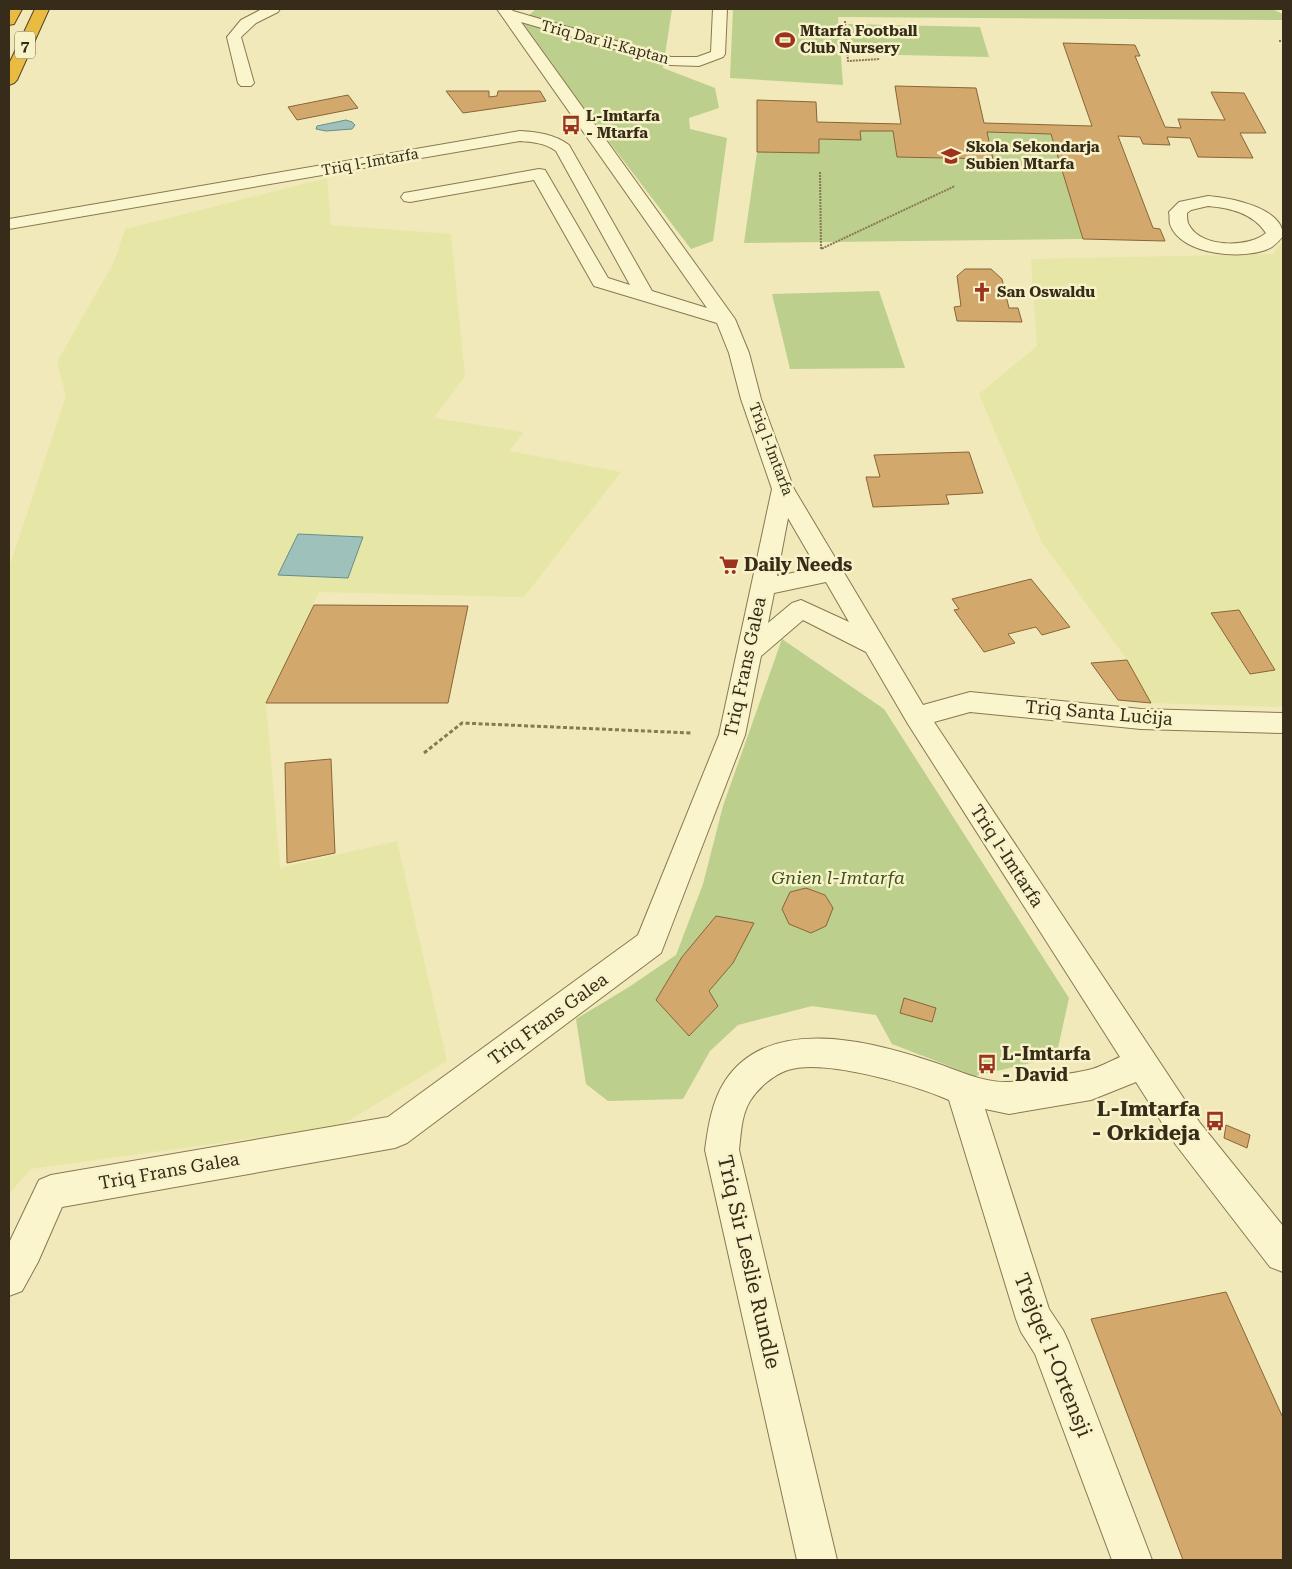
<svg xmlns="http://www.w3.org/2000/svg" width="1292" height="1569" font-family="'Roboto Serif',serif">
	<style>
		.farmland { fill: #e6e7a6 }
		.green { fill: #bccf8d }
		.water { fill: #9fc1bc; stroke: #668e8b }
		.building { fill: #d2a86c; stroke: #896537 }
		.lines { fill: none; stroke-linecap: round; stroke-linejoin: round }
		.minor-casing { stroke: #887853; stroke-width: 2 }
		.highway-casing { stroke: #554528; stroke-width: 2 }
		.path-far2 { stroke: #887853; stroke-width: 2; stroke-dasharray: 2 1; stroke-linecap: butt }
		.path-far1 { stroke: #887853; stroke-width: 2.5; stroke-dasharray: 3 2; stroke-linecap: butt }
		.path { stroke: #887853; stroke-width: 3; stroke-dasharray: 4 2.5; stroke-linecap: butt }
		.minor { fill: #fbf5cd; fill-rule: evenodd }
		.highway { fill: #e9bb41; fill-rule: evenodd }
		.labels { text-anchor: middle; stroke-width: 5; stroke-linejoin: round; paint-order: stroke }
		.far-poi-label { font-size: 15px; font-weight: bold; fill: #362c19; stroke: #f8f2c9; text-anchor: start }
		.far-street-label { font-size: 15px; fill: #362c19; stroke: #f8f2c9 }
		.shield { fill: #f8f2c9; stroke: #70674e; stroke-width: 1 }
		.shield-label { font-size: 16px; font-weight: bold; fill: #362c19 }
		.poi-label { font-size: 18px; font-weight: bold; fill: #362c19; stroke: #f8f2c9; text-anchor: start }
		.street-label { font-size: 18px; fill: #362c19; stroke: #f8f2c9 }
		.park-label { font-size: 18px; font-style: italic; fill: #3d541e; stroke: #f8f2c9 }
		.near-poi-label { font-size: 21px; font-weight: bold; fill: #362c19; stroke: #f8f2c9; text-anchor: end }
		.near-street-label { font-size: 21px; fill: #362c19; stroke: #f8f2c9 }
	</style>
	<rect width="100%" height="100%" fill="#f1e9b9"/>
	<g class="farmland">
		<polygon points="327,178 331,225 451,234 465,376 434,418 524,432 509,451 621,472 524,597 319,592 266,703 280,868 397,841 447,1061 340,1126 31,1169 9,1194 9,568 66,396 57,362 114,262 125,229"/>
		<polygon points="1283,241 1283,707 1151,703 1127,660 1041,541 979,394 1037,346 1031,259 1273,254"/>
	</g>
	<g class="green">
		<polygon points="536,9 672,9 663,68 715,88 719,108 689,118 690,129 727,138 713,241 691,249 519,24"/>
		<polygon points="733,9 1272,9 1283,14 1283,20 838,17 843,85 730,78"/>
		<polygon points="848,24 980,27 989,57 853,54"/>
		<polygon points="860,131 893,131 897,157 992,159 987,132 1051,134 1083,239 744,243 757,152 819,153 819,139"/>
		<polygon points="879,291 905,368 790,369 772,294"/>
		<polygon points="782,639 884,709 1069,998 1056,1057 975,1076 892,1044 876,1015 812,1006 738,1025 710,1051 683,1099 608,1101 586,1084 576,1019 629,987 676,955 703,884 723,806"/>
	</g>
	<g class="water">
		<polygon points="346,120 352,122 355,125 352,129 326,131 316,129 317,126"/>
		<polygon points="298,534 363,537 348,578 278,575"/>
	</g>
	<g class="building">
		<polygon points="1063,43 1135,45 1140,56 1135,56 1165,127 1181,128 1178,119 1225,120 1211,92 1244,93 1266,133 1240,133 1253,158 1198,157 1190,138 1167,137 1170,145 1143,144 1140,137 1118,136 1153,228 1160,229 1165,241 1083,239 1051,134 987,132 993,159 897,157 893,131 860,131 861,140 819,139 819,153 757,152 757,100 816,102 817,122 901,124 895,86 976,88 984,123 1092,126"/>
		<polygon points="446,91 489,91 489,97 497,96 498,91 540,91 546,101 463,113"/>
		<polygon points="348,95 358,108 297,120 288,107"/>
		<polygon points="965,269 991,269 1002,279 1009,308 1018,308 1022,322 957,321 954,307 961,306 957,276"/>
		<polygon points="969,452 983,493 946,495 949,504 873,507 866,477 880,477 874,455"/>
		<polygon points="1031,579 1070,627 1042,635 1036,627 1008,634 1015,643 984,652 954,610 959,609 952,599"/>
		<polygon points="314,605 468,606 448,703 266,703"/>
		<polygon points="1239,610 1275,670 1250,674 1211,613"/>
		<polygon points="1127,660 1151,703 1118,700 1091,663"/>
		<polygon points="331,759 335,853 287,863 285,763"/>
		<polygon points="806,888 825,895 833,908 826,926 811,933 789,924 782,909 790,892"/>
		<polygon points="716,916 754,923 733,963 709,991 718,1006 689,1036 656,1000 682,957"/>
		<polygon points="904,998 936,1008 932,1022 900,1013"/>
		<polygon points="1226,1125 1250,1135 1247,1148 1224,1138"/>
		<polygon points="1226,1292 1283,1418 1283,1560 1183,1560 1091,1319"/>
	</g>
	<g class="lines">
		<defs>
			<g id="minor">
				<polygon points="262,9 280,9 278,12 256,23 241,37 254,83 251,86 241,86 238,83 227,37 241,20"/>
				<path d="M497 9H511L513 11 671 57H697L711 52 713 9H727L725 54 723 57 699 66 670 65 521 22 735 319 749 353 761 399 794 489 923 705 970 692 1141 709 1283 713V733L1141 729 970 712 934 722 1200 1123 1283 1226V1272L1270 1267 1176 1145 1136 1082 1091 1100 1009 1114 985 1109 1049 1309 1063 1330 1069 1343 1152 1560H1112L1035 1354 1021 1332 1016 1319 949 1100C914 1085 824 1058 788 1070 773 1075 758 1088 750 1101 741 1116 741 1134 739 1150L837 1560H797L705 1150C708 1127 712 1101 725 1081 769 1014 871 1041 933 1062 958 1070 982 1083 1009 1082 1019 1082 1030 1079 1039 1078 1056 1075 1072 1074 1088 1070 1099 1068 1110 1061 1120 1057L908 724 866 652 803 620 761 656 745 735 661 953 407 1143 395 1148 62 1207 38 1262 22 1291 9 1296V1243L39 1180 51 1175 388 1117 638 935 719 735 772 489 741 399 729 353 717 323 594 286 534 180 410 202 404 201 401 197 404 193 410 192 539 169 545 170 608 278 630 285 556 151C545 143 533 142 520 141L9 229V219L520 131C537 132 554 134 569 145L652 291 707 308ZM788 518 817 568 777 576ZM826 582 849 622 801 600 792 603 768 623 774 593Z"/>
				<path d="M1208 196C1230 198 1283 207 1283 236 1280 240 1276 244 1272 247 1247 261 1180 256 1170 224 1169 220 1170 216 1169 212L1179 202ZM1208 206C1230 208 1253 213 1266 233 1249 248 1201 248 1189 225 1187 222 1187 217 1187 213L1191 210Z"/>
			</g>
			<g id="highway">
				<polygon points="9,9 22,9 14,24 9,25"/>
				<polygon points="35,9 49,9 17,80 14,83 9,85 9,64"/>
			</g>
		</defs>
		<use href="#minor" class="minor-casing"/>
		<use href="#highway" class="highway-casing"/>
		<g class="path-far2">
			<polyline points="845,21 848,61 880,59"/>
			<polyline points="1279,41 1283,41"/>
			<polyline points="820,172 821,249 955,186"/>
		</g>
		<polyline class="path-far1" points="821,248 822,248"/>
		<polyline class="path" points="424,753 462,723 691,733"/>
		<use href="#minor" class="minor"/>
		<use href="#highway" class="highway"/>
	</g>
	<defs>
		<symbol id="stadium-bare" viewBox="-9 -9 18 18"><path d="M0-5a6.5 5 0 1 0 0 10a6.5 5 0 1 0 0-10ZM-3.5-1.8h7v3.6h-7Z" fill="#9b331f" stroke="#f8f2c9" stroke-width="2.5" paint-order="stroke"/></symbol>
		<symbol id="bus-bare" viewBox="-9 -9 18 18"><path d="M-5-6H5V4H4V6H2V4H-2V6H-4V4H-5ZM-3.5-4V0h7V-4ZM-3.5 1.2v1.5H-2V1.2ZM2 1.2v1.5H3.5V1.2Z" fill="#9b331f" stroke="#f8f2c9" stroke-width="2.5" paint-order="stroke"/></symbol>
		<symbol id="school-bare" viewBox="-9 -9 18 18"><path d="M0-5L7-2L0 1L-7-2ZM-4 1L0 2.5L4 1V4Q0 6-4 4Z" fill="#9b331f" stroke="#f8f2c9" stroke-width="2.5" paint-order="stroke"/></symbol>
		<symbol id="church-bare" viewBox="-9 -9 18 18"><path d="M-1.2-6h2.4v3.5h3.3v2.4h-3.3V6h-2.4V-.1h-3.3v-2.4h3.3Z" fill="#9b331f" stroke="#f8f2c9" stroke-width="2.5" paint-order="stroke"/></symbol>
		<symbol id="supermarket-bare" viewBox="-9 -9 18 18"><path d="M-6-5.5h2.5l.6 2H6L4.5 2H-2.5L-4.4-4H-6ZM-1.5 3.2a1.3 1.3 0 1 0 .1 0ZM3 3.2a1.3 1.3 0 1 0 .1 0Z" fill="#9b331f" stroke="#f8f2c9" stroke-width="2.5" paint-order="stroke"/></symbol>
	</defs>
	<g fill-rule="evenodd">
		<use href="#stadium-bare" x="771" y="26" width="28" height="28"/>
		<use href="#bus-bare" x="557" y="111" width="28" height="28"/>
		<use href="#school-bare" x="937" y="142" width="28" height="28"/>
		<use href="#church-bare" x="968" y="278" width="28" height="28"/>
		<use href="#supermarket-bare" x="715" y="551" width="28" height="28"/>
		<use href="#bus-bare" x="973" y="1050" width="28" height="28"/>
		<use href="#bus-bare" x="1201" y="1107" width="28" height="28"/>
	</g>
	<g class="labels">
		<g class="far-poi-label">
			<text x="800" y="36">Mtarfa Football<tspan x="800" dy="17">Club Nursery</tspan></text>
			<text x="586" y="121">L-Imtarfa<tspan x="586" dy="17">- Mtarfa</tspan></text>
			<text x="966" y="152">Skola Sekondarja<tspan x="966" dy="17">Subien Mtarfa</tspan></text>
			<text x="997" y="297">San Oswaldu</text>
		</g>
		<g class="far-street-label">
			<text transform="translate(605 42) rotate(15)" y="5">Triq Dar il-Kaptan</text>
			<text transform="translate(370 162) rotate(-10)" y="5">Triq l-Imtarfa</text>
			<text transform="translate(771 449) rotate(69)" y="5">Triq l-Imtarfa</text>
		</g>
		<rect class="shield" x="15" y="31.5" width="20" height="27" rx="4"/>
		<g class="shield-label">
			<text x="25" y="51">7</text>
		</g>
		<g class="poi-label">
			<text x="744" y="571">Daily Needs</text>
			<text x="1002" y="1060">L-Imtarfa<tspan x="1002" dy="21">- David</tspan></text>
		</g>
		<g class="street-label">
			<text transform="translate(745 667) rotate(-78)" y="6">Triq Frans Galea</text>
			<text transform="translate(1099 713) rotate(5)" y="6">Triq Santa Luċija</text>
			<text transform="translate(1007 856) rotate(57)" y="6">Triq l-Imtarfa</text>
			<text transform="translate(548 1019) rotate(-36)" y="6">Triq Frans Galea</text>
			<text transform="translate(169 1171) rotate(-10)" y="6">Triq Frans Galea</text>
		</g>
		<g class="park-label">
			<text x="838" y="884">Gnien l-Imtarfa</text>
		</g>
		<g class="near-poi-label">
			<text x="1200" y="1116">L-Imtarfa<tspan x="1200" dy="24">- Orkideja</tspan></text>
		</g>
		<g class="near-street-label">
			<text transform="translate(749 1262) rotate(77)" y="7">Triq Sir Leslie Rundle</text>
			<text transform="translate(1053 1355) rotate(68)" y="7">Trejqet l-Ortensji</text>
		</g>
	</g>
	<rect width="1292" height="1569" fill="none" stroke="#362c19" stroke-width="20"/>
</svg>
